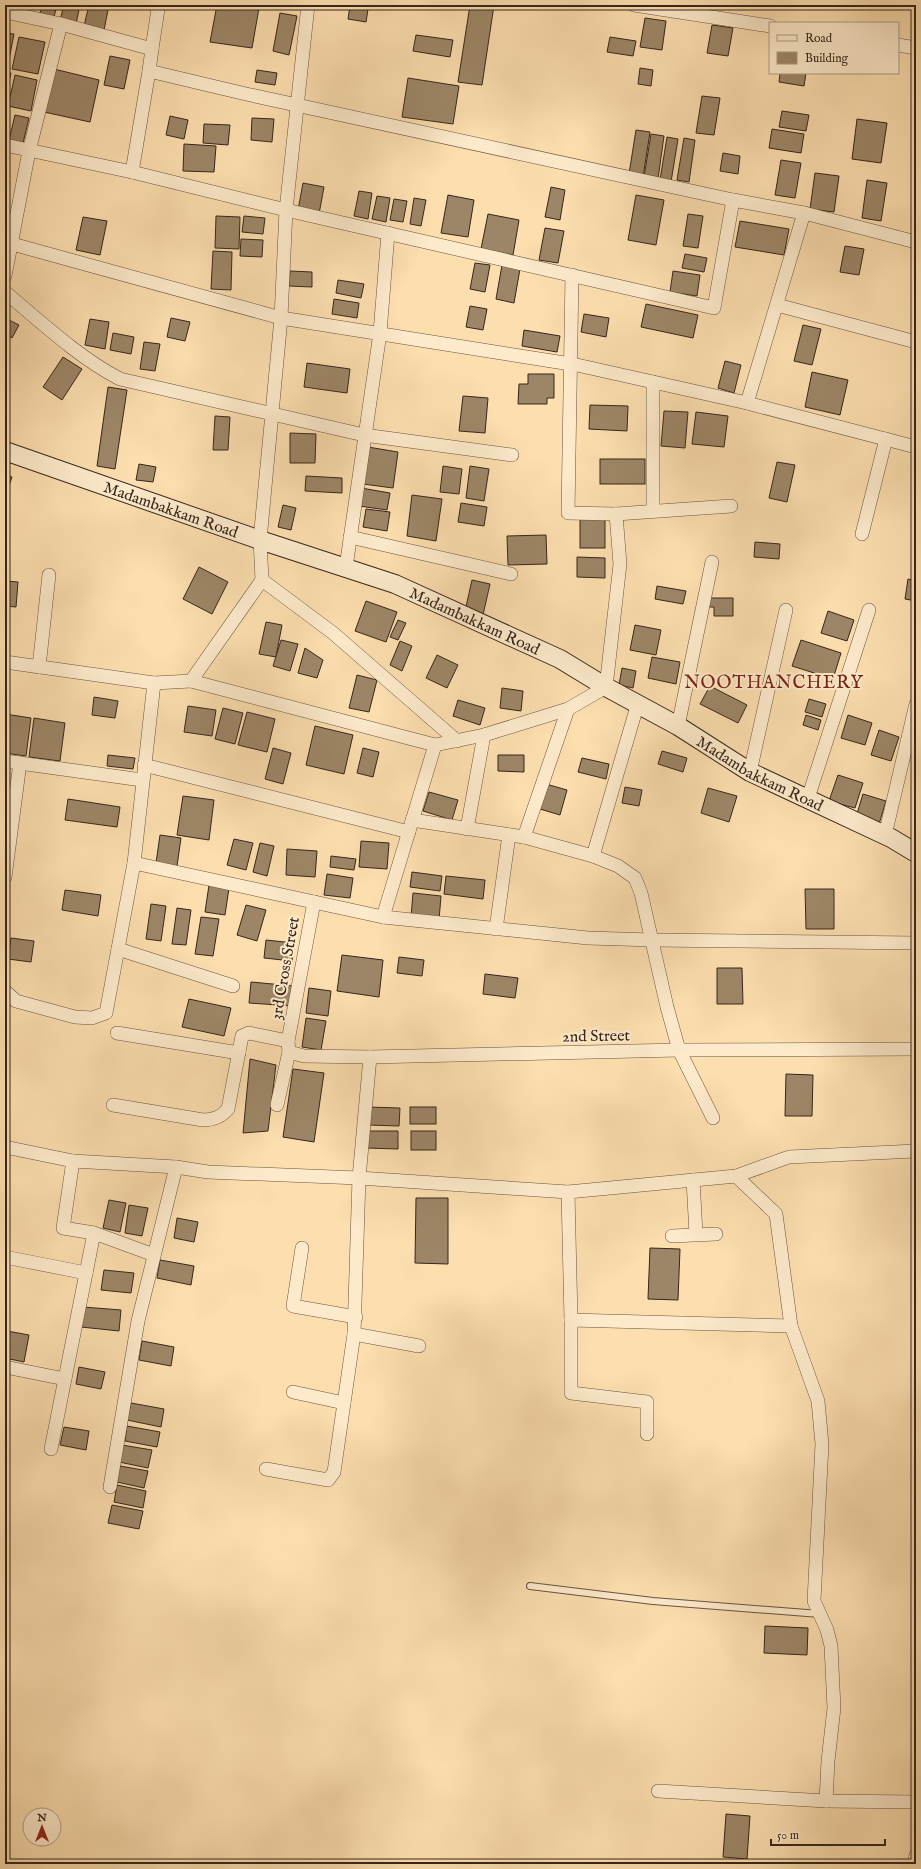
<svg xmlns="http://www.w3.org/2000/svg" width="921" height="1869" font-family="'IM FELL English',serif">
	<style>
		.building { fill: #9d8667; stroke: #36261a }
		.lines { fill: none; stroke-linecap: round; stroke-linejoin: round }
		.lane-casing { stroke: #68543f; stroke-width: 8 }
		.street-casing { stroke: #68543f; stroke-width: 14 }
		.secondary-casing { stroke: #36261a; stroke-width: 20 }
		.lane { stroke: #fdeacb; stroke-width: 6 }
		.street { stroke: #fdeacb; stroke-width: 13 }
		.secondary { stroke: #fdeacb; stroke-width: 18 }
		.labels { text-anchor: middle; stroke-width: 4; stroke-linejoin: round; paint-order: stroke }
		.street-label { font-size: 16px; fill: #36261a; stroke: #fdeacb }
		.quarter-label { font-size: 18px; letter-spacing: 1px; fill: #7a1f14; stroke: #fdeacb }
	</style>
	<rect width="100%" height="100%" fill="#fcdeaf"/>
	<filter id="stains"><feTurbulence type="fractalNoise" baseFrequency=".005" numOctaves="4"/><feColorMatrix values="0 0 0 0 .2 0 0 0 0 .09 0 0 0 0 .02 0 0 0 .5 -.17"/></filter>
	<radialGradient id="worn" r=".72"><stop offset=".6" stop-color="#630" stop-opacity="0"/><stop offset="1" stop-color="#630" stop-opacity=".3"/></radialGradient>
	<g class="building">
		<polygon points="42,5 57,5 53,21 39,17"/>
		<polygon points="64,5 80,5 76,24 60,20"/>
		<polygon points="89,5 109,5 104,30 84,26"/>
		<polygon points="217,5 241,5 259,8 252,48 210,42"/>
		<polygon points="470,5 494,5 482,85 458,82"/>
		<polygon points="350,6 368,9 366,22 348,19"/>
		<polygon points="280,13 297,16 289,55 273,51"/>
		<polygon points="645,18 666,21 662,50 640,47"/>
		<polygon points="712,25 733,28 728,56 707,53"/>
		<polygon points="5,33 14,34 8,65 5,65"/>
		<polygon points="416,35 453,40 450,57 413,51"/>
		<polygon points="19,37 45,42 38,74 12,69"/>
		<polygon points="610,37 636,41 633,56 607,52"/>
		<polygon points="110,56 130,60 124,89 104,85"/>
		<polygon points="640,68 653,70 651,86 638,84"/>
		<polygon points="54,69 99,80 90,122 44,112"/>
		<polygon points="257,70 277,73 275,85 255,82"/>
		<polygon points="5,71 11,73 5,100"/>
		<polygon points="780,73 806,73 804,86 779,82"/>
		<polygon points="15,75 37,80 31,111 8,106"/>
		<polygon points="408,78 459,86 453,124 402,117"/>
		<polygon points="702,96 720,98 714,135 696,133"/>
		<polygon points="782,111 809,115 806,131 779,127"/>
		<polygon points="15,115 29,118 23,143 9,140"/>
		<polygon points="170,116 188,120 184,139 166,135"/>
		<polygon points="252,118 274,119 272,142 251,140"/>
		<polygon points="857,119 887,123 881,163 852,159"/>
		<polygon points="204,124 230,125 228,145 203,143"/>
		<polygon points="772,129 804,134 801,153 769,148"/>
		<polygon points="636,130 650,132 643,177 629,174"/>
		<polygon points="651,134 664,136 658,179 644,177"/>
		<polygon points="667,137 678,139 671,182 660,180"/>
		<polygon points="684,138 695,140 689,182 677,180"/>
		<polygon points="184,144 216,146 214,172 183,171"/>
		<polygon points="723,153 740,156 738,174 720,171"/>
		<polygon points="781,160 801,163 795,198 775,195"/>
		<polygon points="815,173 839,176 834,212 810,209"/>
		<polygon points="867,180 887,183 881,221 862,218"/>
		<polygon points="303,183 324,187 319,214 298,210"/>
		<polygon points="551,187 565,190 560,220 545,217"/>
		<polygon points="359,191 372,193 368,219 354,216"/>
		<polygon points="448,195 474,200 468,237 441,233"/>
		<polygon points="636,195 664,200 656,245 628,240"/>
		<polygon points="377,196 390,198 386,222 372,219"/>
		<polygon points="414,198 426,200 421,226 410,224"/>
		<polygon points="394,199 407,201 403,222 390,220"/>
		<polygon points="488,214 519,220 513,255 481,249"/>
		<polygon points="688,214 703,216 698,248 683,246"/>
		<polygon points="216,216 240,217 239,249 215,248"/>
		<polygon points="244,216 265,218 263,234 242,232"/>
		<polygon points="83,217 107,221 100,255 76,250"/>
		<polygon points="740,221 789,229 784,255 735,247"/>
		<polygon points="545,228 564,231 558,263 539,260"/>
		<polygon points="241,239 263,240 262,257 240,256"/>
		<polygon points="845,246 864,249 859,275 840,272"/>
		<polygon points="213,251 232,252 231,290 211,289"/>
		<polygon points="685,254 707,258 704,272 682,268"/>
		<polygon points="475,263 490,265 485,292 470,289"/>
		<polygon points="502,265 520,269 514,303 496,299"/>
		<polygon points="290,271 312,272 312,287 289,286"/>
		<polygon points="673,271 700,275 697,296 670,292"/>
		<polygon points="338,280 364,284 361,298 336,293"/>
		<polygon points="334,299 359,303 357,318 332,314"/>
		<polygon points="646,304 698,315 693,338 641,327"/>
		<polygon points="470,306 487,309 483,330 466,327"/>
		<polygon points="584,314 609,318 606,337 581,332"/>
		<polygon points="5,318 19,325 12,338 5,334"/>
		<polygon points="171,318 190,322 185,341 167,337"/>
		<polygon points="90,319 109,322 105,349 85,345"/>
		<polygon points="803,325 821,329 812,365 794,361"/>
		<polygon points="524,330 560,336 557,352 522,346"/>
		<polygon points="113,333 134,337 131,354 110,350"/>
		<polygon points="144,342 160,344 155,371 140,369"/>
		<polygon points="63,357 82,369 62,400 43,387"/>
		<polygon points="725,361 741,365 734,393 718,388"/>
		<polygon points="307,363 350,369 347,393 304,387"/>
		<polygon points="812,372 848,380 840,415 805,407"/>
		<polygon points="528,374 554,374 554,398 547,398 547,404 518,404 519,384 528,384"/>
		<polygon points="108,387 127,390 115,469 97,466"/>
		<polygon points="463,396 488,398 485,433 459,431"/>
		<polygon points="590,405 628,406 627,431 589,429"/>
		<polygon points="664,411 688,412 685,448 661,446"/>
		<polygon points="696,412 728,416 724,447 692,444"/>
		<polygon points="215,416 230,417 228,450 213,450"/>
		<polygon points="290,433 316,434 315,463 290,463"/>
		<polygon points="368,447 398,452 393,488 363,484"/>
		<rect x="600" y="459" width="45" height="25"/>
		<polygon points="777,462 795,465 787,502 769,498"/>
		<polygon points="139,464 156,467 153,482 136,480"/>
		<polygon points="443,466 462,469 459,494 440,492"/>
		<polygon points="470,466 489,469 484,501 466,498"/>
		<polygon points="5,475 12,477 5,497"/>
		<polygon points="306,476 342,478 342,493 305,491"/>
		<polygon points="361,488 390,493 387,510 359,506"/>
		<polygon points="412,495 442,499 436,541 407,536"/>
		<polygon points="461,503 487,507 484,526 458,522"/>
		<polygon points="283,505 296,508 291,530 278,527"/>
		<polygon points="366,509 390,512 387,531 363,527"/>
		<rect x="580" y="518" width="25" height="30"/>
		<polygon points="546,535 547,564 508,565 507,536"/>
		<polygon points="755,542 780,544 779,559 754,557"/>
		<polygon points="577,557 605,558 605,578 577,577"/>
		<polygon points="199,567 228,582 212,614 183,599"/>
		<polygon points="908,579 916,581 916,601 905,599"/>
		<polygon points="472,580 490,584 483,615 465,611"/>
		<polygon points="5,581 18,582 16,607 5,606"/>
		<polygon points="657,586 686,591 683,604 655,599"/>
		<polygon points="708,598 733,598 733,616 714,616 714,607 708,607"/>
		<polygon points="366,601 397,612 386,642 355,631"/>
		<polygon points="828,611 854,620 847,641 821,633"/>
		<polygon points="398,620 406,623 398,640 390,637"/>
		<polygon points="266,622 282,625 276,657 259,654"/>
		<polygon points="635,625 661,630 656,655 630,650"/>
		<polygon points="281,640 298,644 290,671 273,666"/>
		<polygon points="801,640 841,653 833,679 792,666"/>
		<polygon points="400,641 412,646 402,671 390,665"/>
		<polygon points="305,648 323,660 317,678 298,673"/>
		<polygon points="437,655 458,665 447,688 426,678"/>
		<polygon points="652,657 680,662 676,684 648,678"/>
		<polygon points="622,668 636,671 633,688 619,685"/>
		<polygon points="357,675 377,680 369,712 349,708"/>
		<polygon points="710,686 747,705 738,723 700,704"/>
		<polygon points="502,688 523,691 521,711 500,708"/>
		<polygon points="94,697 118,701 115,718 92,715"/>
		<polygon points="809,699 826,704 822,717 805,712"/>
		<polygon points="458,700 485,708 480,725 453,716"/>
		<polygon points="188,706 216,710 212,736 184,732"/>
		<polygon points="223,708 243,713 235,744 215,739"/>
		<polygon points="247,712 275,719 267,752 238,745"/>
		<polygon points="5,714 31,718 26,756 5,753"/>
		<polygon points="806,715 821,720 818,730 803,725"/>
		<polygon points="848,715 872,723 865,745 841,738"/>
		<polygon points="34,718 65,723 60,761 29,757"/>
		<polygon points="315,726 353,735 344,774 306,765"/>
		<polygon points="879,730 899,737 891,761 871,755"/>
		<polygon points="273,748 291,753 283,784 265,779"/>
		<polygon points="363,748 379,752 373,777 357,773"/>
		<polygon points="662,751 687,758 683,772 658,764"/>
		<polygon points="108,755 135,758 133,769 107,766"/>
		<polygon points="498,755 524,755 524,772 498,771"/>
		<polygon points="582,758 609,764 606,779 578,772"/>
		<polygon points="838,775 863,783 855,808 829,801"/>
		<polygon points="546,784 567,790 560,815 540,809"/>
		<polygon points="625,787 642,790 639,806 622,803"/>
		<polygon points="708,788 737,796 729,822 701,813"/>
		<polygon points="429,792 458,800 452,820 423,811"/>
		<polygon points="863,794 886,801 879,824 856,817"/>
		<polygon points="183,796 214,800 209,840 177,835"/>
		<polygon points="68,799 120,807 117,827 65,820"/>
		<polygon points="160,835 181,838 177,866 156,863"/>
		<polygon points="234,839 253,843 246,870 227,865"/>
		<polygon points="361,841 389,843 387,869 359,867"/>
		<polygon points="260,843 274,846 267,876 253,872"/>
		<polygon points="287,849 317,851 315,877 286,875"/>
		<polygon points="331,856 356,859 354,870 330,867"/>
		<polygon points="412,872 442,876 440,891 410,887"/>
		<polygon points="327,874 353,878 350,898 324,895"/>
		<polygon points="446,876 485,880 483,899 444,894"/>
		<polygon points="209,885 229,888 225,915 205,912"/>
		<polygon points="805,889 834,889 834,929 806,929"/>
		<polygon points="65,890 101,895 98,916 62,910"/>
		<polygon points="413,893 441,896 439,920 411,917"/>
		<polygon points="151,904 166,906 161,941 146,939"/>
		<polygon points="246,905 266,910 257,941 237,935"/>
		<polygon points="177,908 191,910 186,945 172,944"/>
		<polygon points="201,917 219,919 213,956 195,954"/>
		<polygon points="11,938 34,941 31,962 8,959"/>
		<polygon points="266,940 294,943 292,961 264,958"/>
		<polygon points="342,955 383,960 379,997 337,991"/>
		<polygon points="399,957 424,960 422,976 397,973"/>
		<polygon points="717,968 742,968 743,1004 717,1004"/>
		<polygon points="485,974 518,978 515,998 483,994"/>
		<polygon points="251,982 294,986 292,1006 249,1003"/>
		<polygon points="309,988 331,991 328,1016 306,1013"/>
		<polygon points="189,999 231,1008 224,1036 182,1027"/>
		<polygon points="306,1018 326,1021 321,1050 302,1047"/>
		<polygon points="250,1059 276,1065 268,1131 243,1133"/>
		<polygon points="293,1069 324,1073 314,1142 283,1137"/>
		<polygon points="786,1074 813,1075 812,1116 785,1116"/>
		<polygon points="368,1107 400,1108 399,1126 368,1125"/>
		<rect x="410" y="1107" width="26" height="17"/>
		<polygon points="367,1131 398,1131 398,1149 367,1148"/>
		<rect x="411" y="1131" width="25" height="19"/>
		<polygon points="416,1198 448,1198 448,1264 415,1263"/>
		<polygon points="109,1200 126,1203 120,1232 103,1228"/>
		<polygon points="129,1205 148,1208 142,1236 125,1233"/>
		<polygon points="177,1218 198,1222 194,1242 174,1238"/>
		<polygon points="650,1248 680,1249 678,1300 648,1299"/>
		<polygon points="160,1260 194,1266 191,1285 157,1278"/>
		<polygon points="104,1270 134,1273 131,1293 101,1290"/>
		<polygon points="83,1307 121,1310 119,1331 81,1327"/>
		<polygon points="7,1331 29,1335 24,1362 5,1358"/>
		<polygon points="142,1341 174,1347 171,1366 139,1360"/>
		<polygon points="79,1367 105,1372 101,1389 76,1384"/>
		<polygon points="131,1403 164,1409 161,1427 127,1420"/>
		<polygon points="127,1426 160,1432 157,1447 125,1441"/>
		<polygon points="64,1427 89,1431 86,1450 60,1445"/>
		<polygon points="122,1445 152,1450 148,1468 119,1462"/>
		<polygon points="120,1466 148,1471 144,1488 117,1482"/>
		<polygon points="117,1485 146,1491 143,1508 114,1502"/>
		<polygon points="112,1505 143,1511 139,1529 108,1523"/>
		<polygon points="765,1626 808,1628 807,1655 764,1653"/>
		<polygon points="726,1814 750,1816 747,1859 723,1857"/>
	</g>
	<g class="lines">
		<defs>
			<polyline id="lane" points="530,1586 653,1601 820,1614"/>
			<g id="street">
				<polyline points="634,5 770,26"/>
				<polyline points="5,12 61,24 152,49 149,71 246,94 733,200 804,213 916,242"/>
				<polyline points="898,45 916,48"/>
				<polyline points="152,49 158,9"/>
				<polyline points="5,145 132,172 286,210 714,308 733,200"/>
				<polyline points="132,172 149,71"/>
				<polyline points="5,242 281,318 577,365 747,403 916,447"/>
				<polyline points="572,275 568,513 616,514 731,506"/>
				<polyline points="5,276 29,151 61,24"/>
				<path d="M5 292C42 323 78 357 120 379L364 435 512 455"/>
				<polyline points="777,305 916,342"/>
				<polyline points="653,382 653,511"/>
				<polyline points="747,403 804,213"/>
				<polyline points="862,534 886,439"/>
				<polyline points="350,537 511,574"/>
				<polyline points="346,567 380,333 388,233"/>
				<polyline points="262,580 333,633 457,741"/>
				<polyline points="5,662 154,683 191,681 262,580 260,540 281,318 286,210 308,5"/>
				<polyline points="39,667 49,575"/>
				<polyline points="191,681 435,745"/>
				<polyline points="638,703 593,856 618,866 635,878 641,893 667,1007 679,1050 713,1118"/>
				<polyline points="678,726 712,562"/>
				<polyline points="5,761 142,780"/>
				<polyline points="144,765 409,832"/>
				<polyline points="750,772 786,610"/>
				<polyline points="808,798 869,610"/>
				<polyline points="412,820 524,837 593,856"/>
				<polyline points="467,829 484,735"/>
				<polyline points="885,835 916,704"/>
				<polyline points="524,837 568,709"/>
				<polyline points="134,863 383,917 588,938 653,940 916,943"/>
				<polyline points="5,877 20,763"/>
				<polyline points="314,902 288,1041 289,1052 304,1056 370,1057 679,1050 916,1049"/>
				<polyline points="383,917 435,745 484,735 568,709 606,687 620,564 616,514"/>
				<polyline points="496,929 509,835"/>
				<polyline points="118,949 233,986"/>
				<polyline points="5,991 16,1001 75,1017 92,1018 106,1013 134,863 154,683"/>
				<polyline points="117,1033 239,1053"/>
				<path d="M113 1105 203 1120C214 1120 221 1117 228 1109L242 1036 249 1033 288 1041"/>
				<polyline points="277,1105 289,1052"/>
				<polyline points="5,1147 73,1161 176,1167 208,1172 359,1178 568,1192 736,1176 789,1157 916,1151"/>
				<polyline points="73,1161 63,1228 94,1233 154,1255"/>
				<polyline points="736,1176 776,1214 791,1326 818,1401 822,1444 814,1601 827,1630 831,1646 834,1708 828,1761 826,1801 916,1802"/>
				<polyline points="693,1180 696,1234"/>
				<polyline points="568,1192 571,1320 571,1393 647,1402 647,1434"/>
				<polyline points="672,1236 716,1234"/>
				<polyline points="302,1248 293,1306 356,1317"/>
				<polyline points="5,1257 86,1273"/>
				<polyline points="571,1320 791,1326"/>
				<polyline points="354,1334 419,1346"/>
				<polyline points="5,1367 65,1379"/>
				<polyline points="293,1392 344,1403"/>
				<polyline points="51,1449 94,1233"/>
				<polyline points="266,1469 328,1480 334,1472 354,1334 359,1178 370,1057"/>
				<polyline points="110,1487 138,1321 176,1167"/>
				<polyline points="658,1791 826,1801"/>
				<polyline points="914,1864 916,1855"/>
			</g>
			<g id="secondary">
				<path id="s1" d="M5 451 260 540 395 584 560 659 606 687 678 726 750 772 891 838 916 853"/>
			</g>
		</defs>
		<use href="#lane" class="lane-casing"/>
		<use href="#street" class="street-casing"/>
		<use href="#secondary" class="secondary-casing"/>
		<use href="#lane" class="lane"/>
		<use href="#street" class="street"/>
		<use href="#secondary" class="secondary"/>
	</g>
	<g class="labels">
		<g class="street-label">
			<text dy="6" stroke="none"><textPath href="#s1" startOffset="176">Madambakkam Road</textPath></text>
			<text dy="6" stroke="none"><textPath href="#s1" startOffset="500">Madambakkam Road</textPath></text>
			<text dy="6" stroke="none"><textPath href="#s1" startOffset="824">Madambakkam Road</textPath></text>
			<text transform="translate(284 968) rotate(-80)" y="6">3rd Cross Street</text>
			<text transform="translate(596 1035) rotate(-1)" y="6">2nd Street</text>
		</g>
		<g class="quarter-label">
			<text x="774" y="688">NOOTHANCHERY</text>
		</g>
	</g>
	<rect width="921" height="1869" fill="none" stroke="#fcdeaf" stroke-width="20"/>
	<rect x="6" y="6" width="909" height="1857" fill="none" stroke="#36261a" stroke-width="2"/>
	<rect x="10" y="10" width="901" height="1849" fill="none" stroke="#36261a"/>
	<rect x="769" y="22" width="130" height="52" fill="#fdeacb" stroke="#ad9c84"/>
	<rect x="777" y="35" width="20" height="6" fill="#fdeacb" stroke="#ad9c84"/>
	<text x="805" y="42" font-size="12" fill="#36261a">Road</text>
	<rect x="777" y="52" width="20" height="12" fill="#9d8667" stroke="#ad9c84"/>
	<text x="805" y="62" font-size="12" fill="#36261a">Building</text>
	<g transform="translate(42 1827)"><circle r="19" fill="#fdeacb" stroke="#ad9c84"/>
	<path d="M0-3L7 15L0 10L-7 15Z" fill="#8f2418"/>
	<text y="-6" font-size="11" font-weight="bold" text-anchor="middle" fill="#36261a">N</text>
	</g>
	<path d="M771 1839v6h114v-6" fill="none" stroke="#36261a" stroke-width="2"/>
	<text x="777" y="1839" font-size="12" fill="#36261a" stroke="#fdeacb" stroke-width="3" paint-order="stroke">50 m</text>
	<rect width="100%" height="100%" filter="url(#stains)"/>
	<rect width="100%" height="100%" fill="url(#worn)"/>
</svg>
